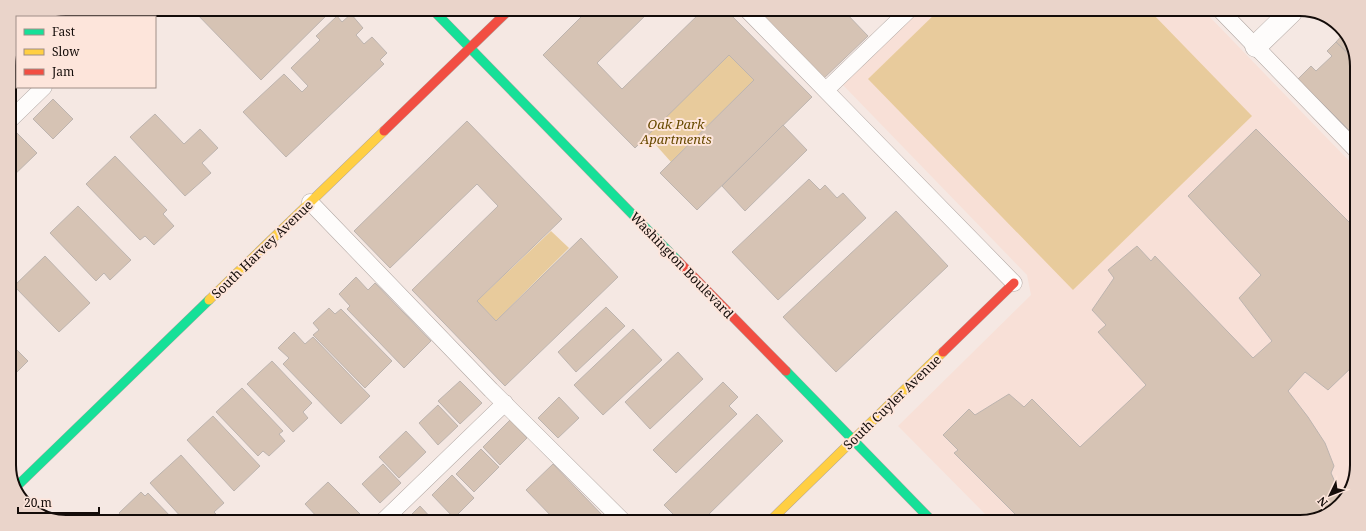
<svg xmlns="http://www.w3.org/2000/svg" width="1366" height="531" font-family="'Noto Serif',serif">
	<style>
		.built { fill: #f8e0d7 }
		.green { fill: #e8cb9c }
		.building { fill: #d6c3b4; stroke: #bdb4af }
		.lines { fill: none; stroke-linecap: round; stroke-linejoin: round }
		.lane-casing { stroke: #afa5a1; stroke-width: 17 }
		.street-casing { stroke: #afa5a1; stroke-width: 23 }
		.fast-casing { stroke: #afa5a1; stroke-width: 10 }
		.slow-casing { stroke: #afa5a1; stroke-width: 10 }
		.jam-casing { stroke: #afa5a1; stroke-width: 10 }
		.lane { stroke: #fefcfb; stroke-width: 16 }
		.street { stroke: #fefcfb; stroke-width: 22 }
		.fast { stroke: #16e098; stroke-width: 9 }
		.slow { stroke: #ffcf43; stroke-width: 9 }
		.jam { stroke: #f24e42; stroke-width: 9 }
		.labels { text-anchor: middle; stroke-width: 4; stroke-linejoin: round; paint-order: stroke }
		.park-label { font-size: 13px; font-style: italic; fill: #684a01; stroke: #fde5db }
		.street-label { font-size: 13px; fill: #140c09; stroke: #fde5db }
		.rim { fill: none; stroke: #140c09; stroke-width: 2 }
	</style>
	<rect width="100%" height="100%" fill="#f5e8e3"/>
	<polygon class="built" points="919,11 1205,12 1356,168 1354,484 1335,510 1300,522 992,521 898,426 1031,295 1027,275 843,85"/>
	<g class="green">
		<polygon points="938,11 1151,12 1252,116 1073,290 868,79"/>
		<polygon points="729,55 754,80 671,162 647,135"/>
		<polygon points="551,231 569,248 496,321 477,301"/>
	</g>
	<g class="building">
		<polygon points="77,9 97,9 88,17 84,17"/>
		<polygon points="192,9 332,10 261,80"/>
		<polygon points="588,10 651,10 597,63 622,89 702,11 727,11 812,97 697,210 660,173 754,80 729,55 635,148 543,55"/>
		<polygon points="61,11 66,17 46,17"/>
		<polygon points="755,11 805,11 811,17 817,11 844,11 868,36 822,80"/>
		<polygon points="351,14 363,28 356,35 364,44 372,37 387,53 380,60 384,64 286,157 243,112 284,74 302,92 308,86 291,68 320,40 316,36 337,16 342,22"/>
		<polygon points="1345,32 1357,62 1336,42"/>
		<polygon points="1336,42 1357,62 1356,133 1354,135 1298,79 1311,66 1316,71 1332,56 1327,51"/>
		<polygon points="12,56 17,61 17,83 9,90 9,62"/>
		<polygon points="53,99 73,119 53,139 33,119"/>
		<polygon points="155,114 184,144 200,129 218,148 202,163 211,173 185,196 130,137"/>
		<polygon points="467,121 562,219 477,301 496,321 581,238 618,277 505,386 412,290 498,206 477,184 390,268 354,231"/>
		<polygon points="783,125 807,150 745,211 722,186"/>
		<polygon points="1256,129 1356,229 1355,364 1328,390 1305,372 1288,391 1308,417 1325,443 1334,466 1331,473 1339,491 1341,502 1335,510 1300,522 1022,521 954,453 958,450 943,435 969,409 975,415 1009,394 1024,407 1032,399 1080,447 1146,385 1098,332 1106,325 1092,310 1114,278 1108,270 1137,246 1151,261 1155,256 1253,358 1272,341 1239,298 1261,275 1188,196"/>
		<polygon points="16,132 37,153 10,179 9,138"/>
		<polygon points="115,156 167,210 163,214 174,226 154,245 145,236 140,240 86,184"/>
		<polygon points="809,179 820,190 825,185 837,198 843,193 866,218 778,300 732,252"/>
		<polygon points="78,206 131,260 110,280 104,273 96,281 50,233"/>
		<polygon points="896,211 948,266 836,372 783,317"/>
		<polygon points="45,256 90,303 59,332 14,286"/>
		<polygon points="356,277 368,290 375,283 431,341 404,368 347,309 350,306 339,294"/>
		<polygon points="606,307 625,326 576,372 558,352"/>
		<polygon points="329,308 335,314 341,309 392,361 365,388 313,335 319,330 313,323"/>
		<polygon points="633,329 662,360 603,415 574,385"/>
		<polygon points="294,332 305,344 313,337 370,396 341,424 283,364 289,358 278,348"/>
		<polygon points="9,342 28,361 9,380"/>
		<polygon points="678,352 703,379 650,429 625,402"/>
		<polygon points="272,361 312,403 303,412 308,418 293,432 247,384"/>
		<polygon points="460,381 482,403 460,424 438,401"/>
		<polygon points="723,382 738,397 729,406 737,414 676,473 653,450"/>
		<polygon points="242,388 283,431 279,434 285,441 269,456 263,451 258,456 216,412"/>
		<polygon points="559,397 579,418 558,438 538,418"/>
		<polygon points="438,405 458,426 438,445 419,423"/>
		<polygon points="757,414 783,441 702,521 679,520 664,505"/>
		<polygon points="213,416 260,466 234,491 187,440"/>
		<polygon points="510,420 527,438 500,465 483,447"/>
		<polygon points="406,431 426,452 399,478 379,457"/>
		<polygon points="481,449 499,467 474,492 456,474"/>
		<polygon points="181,455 224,503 214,512 219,517 217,519 183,519 150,483"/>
		<polygon points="383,464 401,483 380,503 362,484"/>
		<polygon points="553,464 607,520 555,520 526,490"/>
		<polygon points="452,475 474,498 454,518 432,495"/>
		<polygon points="328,482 362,516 359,520 320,520 305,504"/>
		<polygon points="141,492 145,496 148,493 173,519 124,519 119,513"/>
		<polygon points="420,506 433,520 406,520"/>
	</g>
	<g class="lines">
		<defs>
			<g id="lane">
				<polyline points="748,11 1014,283"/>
				<polyline points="1222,12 1356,150"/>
				<polyline points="115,17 123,9"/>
				<polyline points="826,90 908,11"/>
				<polyline points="9,121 44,87"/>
				<polyline points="310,202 491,390 622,520"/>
				<polyline points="384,520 505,403"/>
			</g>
			<polyline id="street" points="1256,46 1291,12"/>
			<g id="fast">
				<polyline points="433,10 678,261"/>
				<polyline points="786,371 932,521"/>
				<polyline points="16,487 209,300"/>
			</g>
			<g id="slow">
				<polyline points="209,300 384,131"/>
				<polyline points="770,521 943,352"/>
			</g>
			<g id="jam">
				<polyline points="384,131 509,10"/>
				<polyline points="678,261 786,371"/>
				<polyline points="943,352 1014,283"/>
			</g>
		</defs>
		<use href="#lane" class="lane-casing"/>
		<use href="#street" class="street-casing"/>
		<use href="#fast" class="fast-casing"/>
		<use href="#slow" class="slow-casing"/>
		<use href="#jam" class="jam-casing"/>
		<use href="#lane" class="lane"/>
		<use href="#street" class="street"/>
		<use href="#fast" class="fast"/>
		<use href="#slow" class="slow"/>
		<use href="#jam" class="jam"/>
	</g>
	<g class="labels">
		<g class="park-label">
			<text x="676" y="129">Oak Park<tspan x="676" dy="15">Apartments</tspan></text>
		</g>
		<g class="street-label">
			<text transform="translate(262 249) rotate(-44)" y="5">South Harvey Avenue</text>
			<text transform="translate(682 265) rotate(46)" y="5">Washington Boulevard</text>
			<text transform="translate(892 402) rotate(-44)" y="5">South Cuyler Avenue</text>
		</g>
	</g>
	<path d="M0 0H1366V531H0ZM66 16H1300A50 50 0 0 1 1350 66V465A50 50 0 0 1 1300 515H66A50 50 0 0 1 16 465V66A50 50 0 0 1 66 16Z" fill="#ead4ca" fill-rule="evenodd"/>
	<path class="rim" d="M66 16H1300A50 50 0 0 1 1350 66V465A50 50 0 0 1 1300 515H66A50 50 0 0 1 16 465V66A50 50 0 0 1 66 16Z"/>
	<rect x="16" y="16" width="140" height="72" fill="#fde5db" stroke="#a08e87"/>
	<rect x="24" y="29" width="20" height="6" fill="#16e098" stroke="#a08e87"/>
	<text x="52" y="36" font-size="12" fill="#140c09">Fast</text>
	<rect x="24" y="49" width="20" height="6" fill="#ffcf43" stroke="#a08e87"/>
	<text x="52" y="56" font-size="12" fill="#140c09">Slow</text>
	<rect x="24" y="69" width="20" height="6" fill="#f24e42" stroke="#a08e87"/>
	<text x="52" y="76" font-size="12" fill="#140c09">Jam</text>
	<g transform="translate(1330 495) rotate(227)" stroke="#fde5db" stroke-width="3" paint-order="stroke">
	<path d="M0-3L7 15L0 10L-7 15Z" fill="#140c09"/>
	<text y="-6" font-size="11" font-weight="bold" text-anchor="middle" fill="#140c09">N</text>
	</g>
	<path d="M18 507v6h81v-6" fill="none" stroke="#140c09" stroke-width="2"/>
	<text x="24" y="507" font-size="12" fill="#140c09" stroke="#fde5db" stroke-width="3" paint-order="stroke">20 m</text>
</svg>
